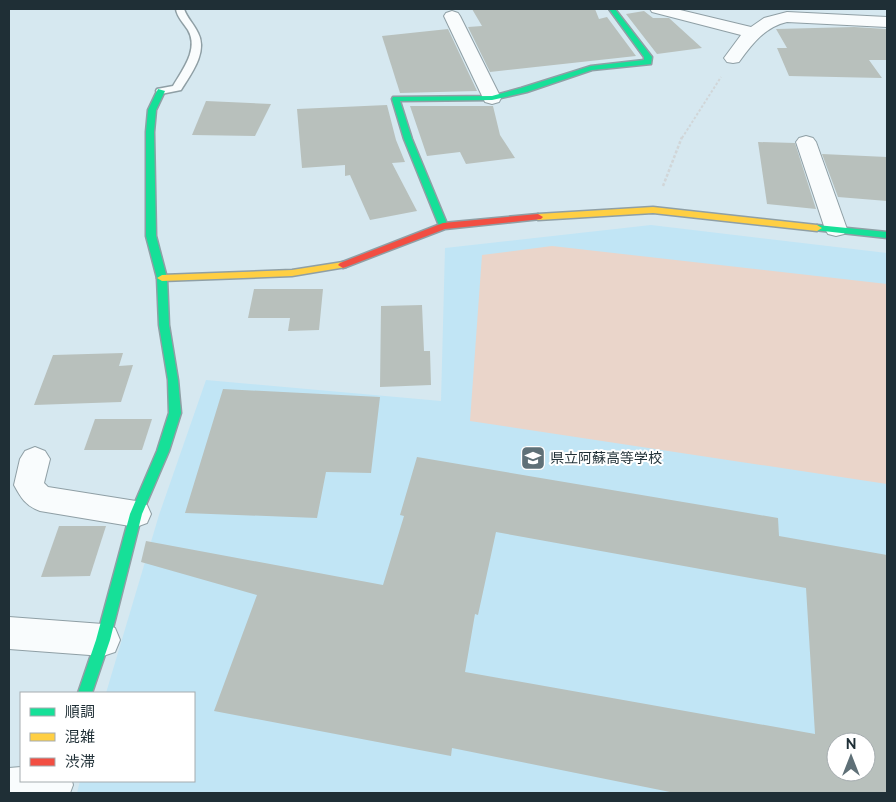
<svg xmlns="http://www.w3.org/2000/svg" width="896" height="802" font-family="Raleway,'Noto Sans JP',sans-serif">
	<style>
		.built { fill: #c1e5f5; fill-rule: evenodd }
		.green { fill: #ead5ca }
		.building { fill: #b8c0bc; fill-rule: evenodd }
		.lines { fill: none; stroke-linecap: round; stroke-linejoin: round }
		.lane-casing { stroke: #8f9fa5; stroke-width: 3 }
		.street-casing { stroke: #8f9fa5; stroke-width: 2 }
		.fast-casing { stroke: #8f9fa5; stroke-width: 3 }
		.slow-casing { stroke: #8f9fa5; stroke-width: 3 }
		.jam-casing { stroke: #8f9fa5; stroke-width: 3 }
		.path-far1 { stroke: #d1d6d8; stroke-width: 2; stroke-dasharray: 2.5 2; stroke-linecap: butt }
		.path { stroke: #d1d6d8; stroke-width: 2.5; stroke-dasharray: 3 2; stroke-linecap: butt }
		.lane { fill: #f9fcfd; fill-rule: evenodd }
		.street { fill: #f9fcfd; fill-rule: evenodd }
		.fast { fill: #16e098; fill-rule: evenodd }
		.slow { fill: #ffcf43; fill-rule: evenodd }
		.jam { fill: #f24e42; fill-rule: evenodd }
		.labels { text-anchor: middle; stroke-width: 4; stroke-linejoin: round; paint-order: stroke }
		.poi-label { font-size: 14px; fill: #1f2f36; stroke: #fff; text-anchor: start }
	</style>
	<rect width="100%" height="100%" fill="#d6e8f0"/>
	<path class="built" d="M651 225 887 253V793H77L80 781H194V693H106L159 515 206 380 441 401 445 248ZM836 742H866V772H836Z"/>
	<polygon class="green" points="552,246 887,284 887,484 470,421 482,255"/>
	<g class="building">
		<polygon points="472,9 595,9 599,19 607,17 636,56 490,72 468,27 482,26"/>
		<polygon points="644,11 653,18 669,18 702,48 657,54 626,14"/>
		<polygon points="854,27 887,29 887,60 869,60 882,78 789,76 777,48 787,48 776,29"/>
		<polygon points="448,29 477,91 400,93 382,36"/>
		<polygon points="206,101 271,104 255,136 192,135"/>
		<polygon points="387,105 396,140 405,162 392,163 417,211 370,220 350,175 345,176 345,165 302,168 297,109"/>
		<polygon points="410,106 493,106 500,135 515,158 466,164 460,152 427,156"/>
		<polygon points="758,142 795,143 816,209 767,204"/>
		<polygon points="822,154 887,157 887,201 838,197"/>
		<polygon points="254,289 323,289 319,330 288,331 290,318 248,318"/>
		<polygon points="422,305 424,351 430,351 431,385 380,387 381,306"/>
		<polygon points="123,353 119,366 133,365 121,402 34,405 53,355"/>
		<polygon points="223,389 380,397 371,473 326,472 317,518 185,513"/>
		<polygon points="95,419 152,419 142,450 84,450"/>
		<path d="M417 457 778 518 779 536 887 555V793H675L452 748 451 756 214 711 257 595 141 562 146 541 383 585 404 516 400 515ZM496 532 806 588 815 734 465 672 475 614 478 615ZM836 742H866V772H836Z"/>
		<polygon points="59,526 106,526 90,576 41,577"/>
	</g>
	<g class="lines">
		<defs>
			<path id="lane" d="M176 9H184C187 18 194 24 198 33 208 52 191 74 181 90L161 94 156 91 157 89 173 86C183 69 199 49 188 30 183 22 177 17 176 9Z"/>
			<g id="street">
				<path d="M650 9H676L751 27 764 18 787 12 887 17V27L787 22C765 27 752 44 739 62L733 63 727 62 724 58 741 35 652 12Z"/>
				<polygon points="452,11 458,13 460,16 501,98 499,102 492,104 485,102 483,98 444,16 446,13"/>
				<polygon points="806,136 813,138 816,142 847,229 844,234 836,236 828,234 825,229 796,142 799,138"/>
				<path d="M35 447 45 451 50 459 44 483 48 487 136 501 147 505 151 514 147 523 136 527 40 511C26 506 21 498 14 485L20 459 25 451Z"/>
				<polygon points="9,617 103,624 115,628 120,640 115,652 103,656 9,649"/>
				<polygon points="21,767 21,781 72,781 73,785 70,793 9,793 9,768"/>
			</g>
			<g id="fast">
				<polygon points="609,9 615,9 652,57 651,64 592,70 527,92 492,100 400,101 412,139 448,226 446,228 440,228 404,139 392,99 393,97 492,96 521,88 591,66 644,60 644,57"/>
				<polygon points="158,89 165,91 156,110 154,132 156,236 167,278 169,325 178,380 181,413 169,451 142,514 110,640 92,693 78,693 96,640 130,514 157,451 169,413 168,380 159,325 157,278 146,236 146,132 148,110"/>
				<polygon points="817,225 887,232 887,238 814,230 812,228"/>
			</g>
			<g id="slow">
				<polygon points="653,207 817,225 822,228 817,231 653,213 538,220 533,217 538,214"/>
				<polygon points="343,262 346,263 348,265 346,267 292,276 162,281 157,278 162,275 292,270"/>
			</g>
			<polygon id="jam" points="538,214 543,217 541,219 445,229 346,267 343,268 338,265 340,263 443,223"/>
		</defs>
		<use href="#lane" class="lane-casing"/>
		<use href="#street" class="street-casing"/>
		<use href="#fast" class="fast-casing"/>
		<use href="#slow" class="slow-casing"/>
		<use href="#jam" class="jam-casing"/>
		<polyline class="path-far1" points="682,138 721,77"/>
		<polyline class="path" points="663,186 682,137"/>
		<use href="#lane" class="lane"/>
		<use href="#street" class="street"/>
		<use href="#fast" class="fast"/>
		<use href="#slow" class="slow"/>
		<use href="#jam" class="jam"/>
	</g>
	<defs>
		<symbol id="school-square" viewBox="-11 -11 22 22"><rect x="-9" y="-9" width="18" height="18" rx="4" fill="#5f7077" stroke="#fff"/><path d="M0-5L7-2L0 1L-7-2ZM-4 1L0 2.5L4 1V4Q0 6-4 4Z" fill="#fff"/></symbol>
	</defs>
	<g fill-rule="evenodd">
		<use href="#school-square" x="519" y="444" width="28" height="28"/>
	</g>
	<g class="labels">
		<g class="poi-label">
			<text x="550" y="463">県立阿蘇高等学校</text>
		</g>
	</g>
	<rect width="896" height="802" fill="none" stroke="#1f2f36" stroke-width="20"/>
	<rect x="20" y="692" width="175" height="90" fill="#ffffff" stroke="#a5acaf"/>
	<rect x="30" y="708" width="25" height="8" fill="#16e098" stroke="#a5acaf"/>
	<text x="65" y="717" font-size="15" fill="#1f2f36">順調</text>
	<rect x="30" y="733" width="25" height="8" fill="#ffcf43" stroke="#a5acaf"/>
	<text x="65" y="742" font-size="15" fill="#1f2f36">混雑</text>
	<rect x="30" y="758" width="25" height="8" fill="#f24e42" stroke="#a5acaf"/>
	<text x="65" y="767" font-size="15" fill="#1f2f36">渋滞</text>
	<g transform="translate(851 757)"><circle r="24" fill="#ffffff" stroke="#a5acaf"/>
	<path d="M0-4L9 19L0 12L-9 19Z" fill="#5f7077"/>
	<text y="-8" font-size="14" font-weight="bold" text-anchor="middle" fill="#1f2f36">N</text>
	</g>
</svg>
